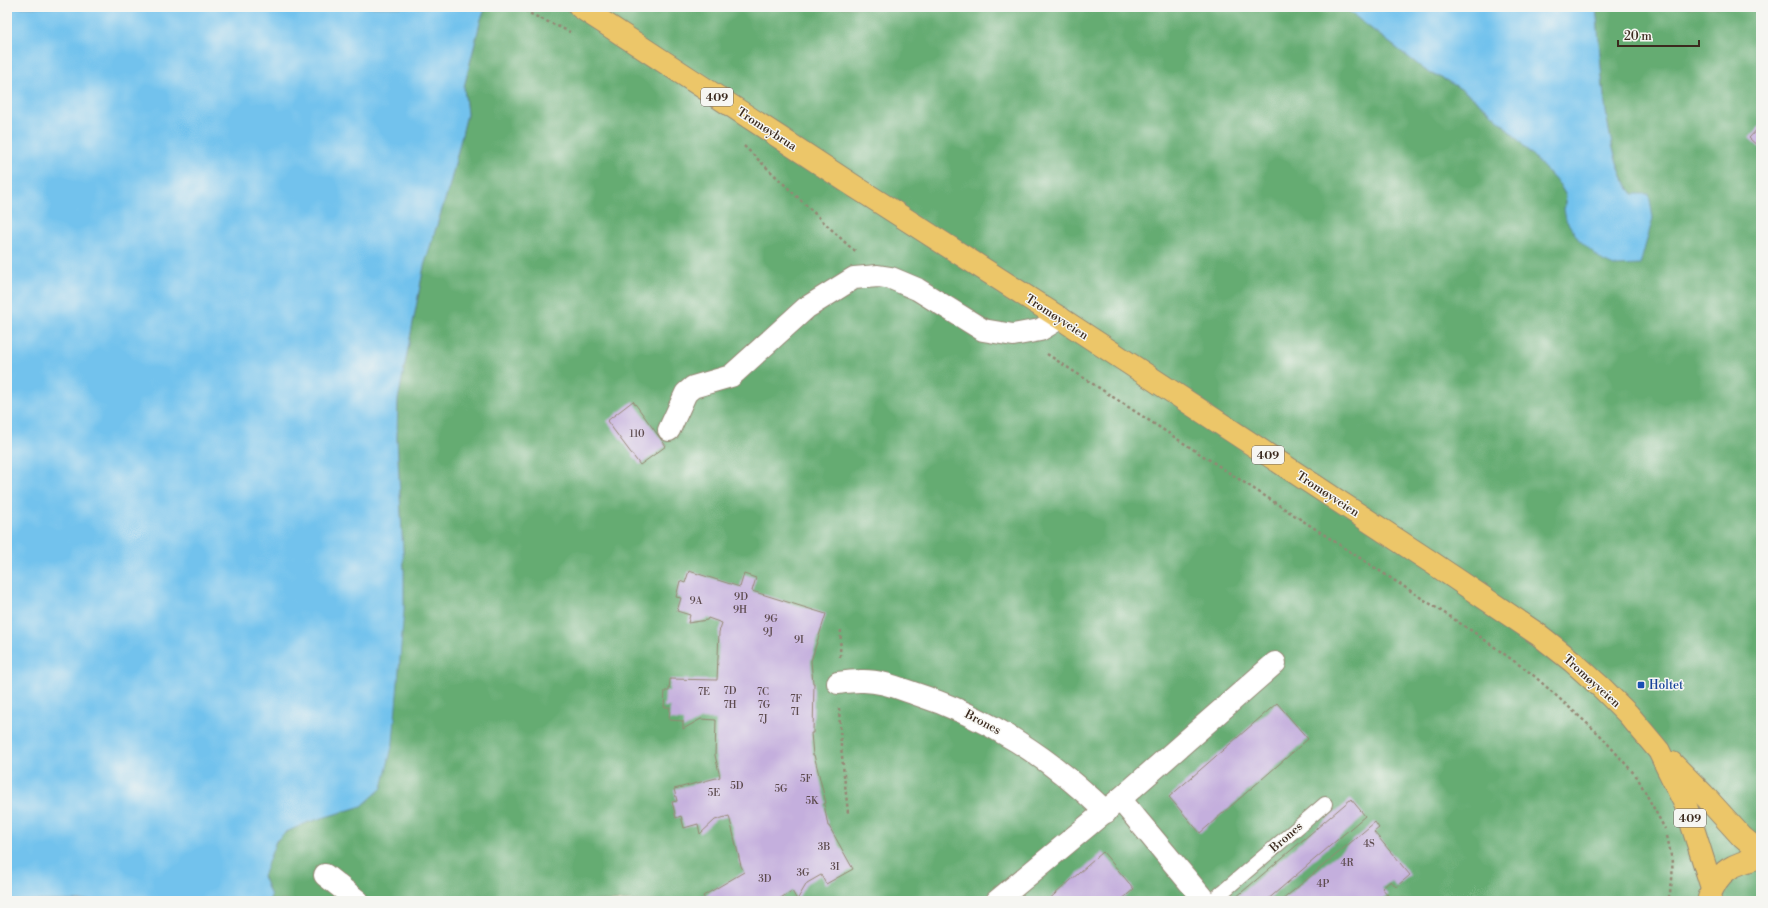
<svg xmlns="http://www.w3.org/2000/svg" width="1768" height="908" font-family="'Libre Bodoni',serif">
	<style>
		.forest { fill: #65ac72; stroke: #506b48 }
		.water { fill: #72c2ed; stroke: #567686 }
		.building { fill: #c4afdd }
		.lines { fill: none; stroke-linecap: round; stroke-linejoin: round }
		.lane-casing { stroke: #958774; stroke-width: 16 }
		.street-casing { stroke: #958774; stroke-width: 24 }
		.primary-casing { stroke: #958774; stroke-width: 24 }
		.path { stroke: #958774; stroke-width: 2.5; stroke-dasharray: 3 3; stroke-linecap: butt }
		.lane { stroke: #fff; stroke-width: 14 }
		.street { stroke: #fff; stroke-width: 22 }
		.primary { stroke: #ecc669; stroke-width: 22 }
		.transit-dot { fill: #1a4fb4; stroke: #f6f6f2; stroke-width: 1.5 }
		.labels { text-anchor: middle; stroke-width: 3; stroke-linejoin: round; paint-order: stroke }
		.number-label { font-size: 10px; fill: #5d4b4e }
		.shield { fill: #f6f6f2; stroke: #73675e; stroke-width: 1 }
		.shield-label { font-size: 11px; font-weight: bold; fill: #3b2a1e }
		.street-label { font-size: 12px; fill: #3b2a1e; stroke: #f6f6f2 }
		.transit-label { font-size: 12px; fill: #164399; stroke: #f6f6f2; text-anchor: start }
	</style>
	<rect width="100%" height="100%" fill="#f6f6f2"/>
	<filter id="ink" filterUnits="userSpaceOnUse"><feTurbulence type="fractalNoise" baseFrequency=".025" numOctaves="2"/><feDisplacementMap in="SourceGraphic" scale="8" xChannelSelector="R" yChannelSelector="G"/><feConvolveMatrix kernelMatrix="1 2 1 2 8 2 1 2 1" color-interpolation-filters="sRGB"/></filter>
	<filter id="wash" filterUnits="userSpaceOnUse"><feTurbulence type="fractalNoise" baseFrequency=".012" numOctaves="4" result="noise"/><feDisplacementMap in="SourceGraphic" scale="16" xChannelSelector="R" yChannelSelector="G"/><feGaussianBlur stdDeviation="0.9" result="paint"/><feColorMatrix in="noise" values="0 0 0 0 0 0 0 0 0 0 0 0 0 0 0 0 0 1.4 0 .05"/><feComposite in="paint" operator="in"/></filter>
	<g filter="url(#wash)">
		<rect width="100%" height="100%" fill="#efe4c9"/>
		<path class="forest" d="M486 7H1343L1429 73C1480 90 1524 148 1560 185L1566 196 1564 209 1633 194C1603 159 1601 54 1596 7H1761V901H269L271 896 263 876C267 865 270 852 276 842 286 824 343 812 362 806L404 610V571L397 439 398 400 424 266 450 184 467 114 464 87 481 19Z"/>
		<g class="water">
			<polygon points="7,7 486,7 481,19 464,87 467,114 450,184 424,266 398,400 397,439 404,571 404,610 393,743 382,788 362,806 309,822 286,832 276,841 263,876 271,896 269,901 7,901"/>
			<path d="M1343 7H1596C1601 54 1603 160 1633 194H1649L1653 218 1640 265 1614 266 1603 261 1579 240 1566 220 1564 209 1566 196 1560 185C1524 148 1480 90 1429 73Z"/>
		</g>
		<g id="blocks">
			<g class="building">
				<polygon points="1761,125 1761,149 1749,138"/>
				<polygon points="633,401 666,446 640,465 607,421"/>
				<polygon points="689,571 740,587 744,574 756,578 752,591 826,614 811,661 813,683 814,683 813,733 811,733 813,755 814,755 826,803 824,804 828,826 829,826 853,869 826,884 821,875 807,883 797,900 792,891 779,899 779,901 706,901 703,896 744,872 741,866 729,816 715,820 700,834 698,824 684,828 681,816 676,818 672,802 677,801 674,789 720,777 715,755 716,720 701,719 683,729 683,721 669,720 670,707 664,707 665,691 669,691 670,679 717,680 719,632 722,623 708,618 707,620 688,623 690,615 677,611 681,598 676,597 680,581 685,583"/>
				<polygon points="1277,703 1308,739 1200,833 1169,797"/>
				<polygon points="1351,799 1365,816 1266,901 1238,901 1235,898"/>
				<polygon points="1375,822 1379,828 1374,832 1410,875 1396,887 1391,881 1382,888 1388,895 1380,901 1368,900 1367,901 1281,901"/>
				<polygon points="1103,852 1134,889 1120,901 1047,901"/>
			</g>
		</g>
	</g>
	<g filter="url(#ink)">
		<use href="#blocks" fill-opacity="0" stroke="#958774" stroke-width="1"/>
		<g class="lines">
			<defs>
				<polyline id="lane" points="1212,901 1325,804"/>
				<g id="street">
					<polyline points="669,430 686,393 693,387 731,376 806,308 854,278 878,276 891,278 917,289 983,330 1013,335 1040,330 1060,318"/>
					<path d="M838 683C845 682 853 681 860 681 878 680 896 687 913 693 988 717 1049 757 1106 812"/>
					<polyline points="1120,799 1205,901"/>
					<polyline points="325,875 358,901"/>
					<polyline points="997,901 1120,799 1275,663"/>
				</g>
				<g id="primary">
					<polyline points="580,7 854,186 1060,318 1431,562 1539,635 1573,662 1603,689 1628,714 1659,751 1686,806 1712,888"/>
					<polyline points="1672,763 1703,794 1742,837 1761,853"/>
					<path d="M1709 898C1718 869 1734 864 1761 857"/>
				</g>
			</defs>
			<use href="#lane" class="lane-casing"/>
			<use href="#street" class="street-casing"/>
			<use href="#primary" class="primary-casing"/>
			<g class="path">
				<polyline points="520,7 531,14 570,32"/>
				<polyline points="744,146 852,249 858,252"/>
				<polyline points="1047,354 1475,633 1532,674 1600,735 1637,777 1665,829"/>
				<polyline points="840,657 841,627"/>
				<polyline points="839,708 841,746 848,813"/>
				<path d="M1667 836C1673 864 1675 872 1668 901"/>
			</g>
			<use href="#lane" class="lane"/>
			<use href="#street" class="street"/>
			<use href="#primary" class="primary"/>
		</g>
	</g>
	<rect class="transit-dot" x="1637" y="681" width="8" height="8" rx="2"/>
	<g class="labels">
		<g class="number-label">
			<text x="637" y="437">110</text>
			<text x="741" y="600">9D</text>
			<text x="696" y="604">9A</text>
			<text x="740" y="613">9H</text>
			<text x="771" y="622">9G</text>
			<text x="768" y="635">9J</text>
			<text x="799" y="643">9I</text>
			<text x="730" y="694">7D</text>
			<text x="704" y="695">7E</text>
			<text x="763" y="695">7C</text>
			<text x="796" y="702">7F</text>
			<text x="730" y="708">7H</text>
			<text x="764" y="708">7G</text>
			<text x="795" y="715">7I</text>
			<text x="763" y="722">7J</text>
			<text x="806" y="782">5F</text>
			<text x="737" y="789">5D</text>
			<text x="781" y="792">5G</text>
			<text x="714" y="796">5E</text>
			<text x="812" y="804">5K</text>
			<text x="1369" y="847">4S</text>
			<text x="824" y="850">3B</text>
			<text x="1347" y="866">4R</text>
			<text x="835" y="870">3I</text>
			<text x="803" y="876">3G</text>
			<text x="765" y="882">3D</text>
			<text x="1323" y="887">4P</text>
		</g>
		<g class="shield">
			<rect x="701" y="88" width="32" height="18" rx="3"/>
			<rect x="1252" y="446" width="32" height="18" rx="3"/>
			<rect x="1674" y="809" width="32" height="18" rx="3"/>
		</g>
		<g class="shield-label">
			<text x="717" y="101">409</text>
			<text x="1268" y="459">409</text>
			<text x="1690" y="822">409</text>
		</g>
		<g class="street-label">
			<text transform="translate(767 129) rotate(33)" y="4">Tromøybrua</text>
			<text transform="translate(1057 317) rotate(33)" y="4">Tromøyveien</text>
			<text transform="translate(1328 494) rotate(33)" y="4">Tromøyveien</text>
			<text transform="translate(1592 681) rotate(42)" y="4">Tromøyveien</text>
			<text transform="translate(983 722) rotate(28)" y="4">Brones</text>
			<text transform="translate(1286 837) rotate(-41)" y="4">Brones</text>
		</g>
		<g class="transit-label">
			<text x="1649" y="689">Holtet</text>
		</g>
	</g>
	<rect width="1768" height="908" fill="none" stroke="#f6f6f2" stroke-width="24"/>
	<path d="M1618 40v6h81v-6" fill="none" stroke="#3b2a1e" stroke-width="2"/>
	<text x="1624" y="40" font-size="12" fill="#3b2a1e" stroke="#f6f6f2" stroke-width="3" paint-order="stroke">20 m</text>
</svg>
